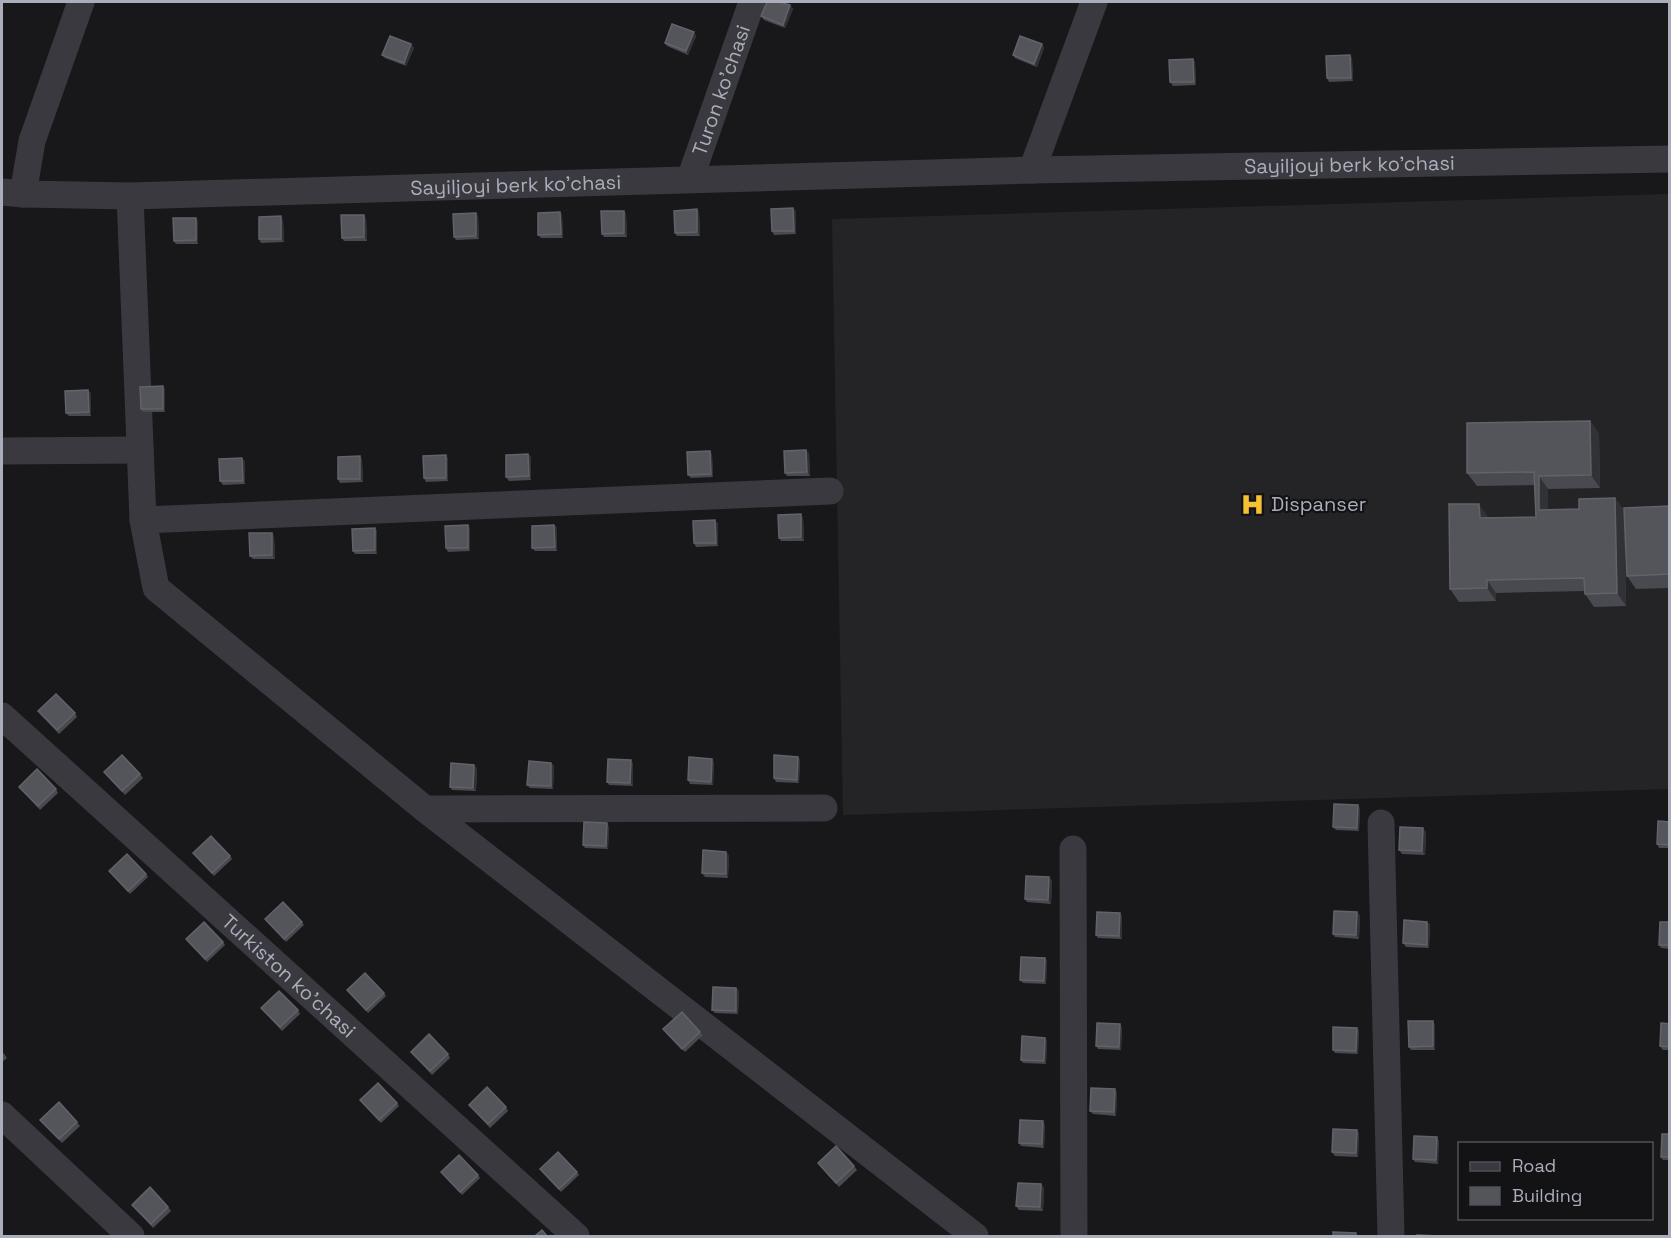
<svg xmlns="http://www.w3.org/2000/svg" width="1671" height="1238" font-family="'Space Grotesk',sans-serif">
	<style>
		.built { fill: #242427 }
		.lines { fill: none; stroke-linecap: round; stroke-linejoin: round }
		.street { stroke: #39393f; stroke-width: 27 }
		.wall { fill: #494a4f }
		.shaded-wall { fill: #313235 }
		.building { fill: #54555b; stroke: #61636a; stroke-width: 1.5 }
		.labels { text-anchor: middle; stroke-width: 4.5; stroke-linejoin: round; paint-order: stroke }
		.street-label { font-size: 20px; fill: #aaaeba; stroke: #131315 }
		.poi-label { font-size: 20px; fill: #aaaeba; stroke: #131315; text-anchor: start }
	</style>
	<rect width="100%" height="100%" fill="#18181a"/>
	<polygon class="built" points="1669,194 1669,789 843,815 832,219"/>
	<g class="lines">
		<g class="street">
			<polyline points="1032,170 1094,2"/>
			<path id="s1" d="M690 179 752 2"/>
			<path id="s2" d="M2 192 23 194 130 196 1032 170 1670 159"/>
			<polyline points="23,194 32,141 81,2"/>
			<polyline points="130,196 143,520 156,588 425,809 824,808"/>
			<polyline points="2,451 140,450"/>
			<polyline points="143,520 830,491"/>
			<path id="s3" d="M2 716 576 1236"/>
			<polyline points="425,809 975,1236"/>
			<polyline points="1381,823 1391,1236"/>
			<polyline points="1073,849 1074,1236"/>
			<polyline points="2,1115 131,1236"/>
		</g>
	</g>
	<g class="wall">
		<polygon points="790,5 793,9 785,28 764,20 761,16"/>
		<polygon points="696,36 688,55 667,46 665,43"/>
		<polygon points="411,44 414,48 406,66 385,58 382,55"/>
		<polygon points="1042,44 1044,48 1037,67 1015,58 1013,55"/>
		<polygon points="1350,55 1352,58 1353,81 1329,82 1327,78"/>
		<polygon points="1193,59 1195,62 1196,85 1173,86 1170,82"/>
		<polygon points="697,209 699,213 700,236 677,236 675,233"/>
		<polygon points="624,211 626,214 627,237 604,237 602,234"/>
		<polygon points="796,211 796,234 774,235 772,231"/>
		<polygon points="560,212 562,215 563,238 541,238 538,235"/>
		<polygon points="476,213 478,217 479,239 456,240 454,237"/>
		<polygon points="366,218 367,241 344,241 342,238"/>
		<polygon points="283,220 284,242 261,243 259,239"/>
		<polygon points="198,221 198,244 176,244 174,241"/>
		<polygon points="163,386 165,390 165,412 143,412 141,409"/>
		<polygon points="91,393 91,416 69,416 66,413"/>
		<polygon points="1590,421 1599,434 1600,488 1548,489 1548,510 1579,509 1615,498 1624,511 1626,606 1594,607 1585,594 1585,591 1496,593 1496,601 1459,602 1450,589 1488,517 1536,517 1535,485 1477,486 1467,473"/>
		<polygon points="710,451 712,455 713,477 691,478 688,475"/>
		<polygon points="809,453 810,476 787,476 785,473"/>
		<polygon points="528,454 531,457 531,480 509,481 506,477"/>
		<polygon points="446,455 448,459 448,481 426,482 424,478"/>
		<polygon points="360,456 362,460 363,482 340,483 338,479"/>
		<polygon points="245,461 245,484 223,485 220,481"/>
		<polygon points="1670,506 1670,588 1636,589 1627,576"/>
		<polygon points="803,518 804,541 781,541 779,538"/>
		<polygon points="715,520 718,524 718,546 696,547 694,543"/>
		<polygon points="468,525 470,529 470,551 448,552 446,548"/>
		<polygon points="554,525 557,528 557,551 535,551 532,548"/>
		<polygon points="375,528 377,531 377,554 355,554 353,551"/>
		<polygon points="272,533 274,536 275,559 253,559 250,556"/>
		<polygon points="38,711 75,713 77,717 59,734"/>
		<polygon points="798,757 800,760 799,783 776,782 774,778"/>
		<polygon points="714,762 713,785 690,784 688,780"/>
		<polygon points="551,763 554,766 553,789 530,788 527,785"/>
		<polygon points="633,763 633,786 609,785 607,782"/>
		<polygon points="477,768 476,791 452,790 450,787"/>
		<polygon points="104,772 140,774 143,778 125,795"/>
		<polygon points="19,787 56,789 58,793 40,810"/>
		<polygon points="1360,808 1359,831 1336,830 1333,827"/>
		<polygon points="1670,822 1670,848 1659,848 1657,844"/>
		<polygon points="609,826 608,849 585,848 583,845"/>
		<polygon points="1426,832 1425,855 1402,854 1399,850"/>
		<polygon points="193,853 230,856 232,859 214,876"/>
		<polygon points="729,855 728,878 705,877 702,873"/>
		<polygon points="109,871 146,874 148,877 130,894"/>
		<polygon points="1049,877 1052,881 1051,904 1027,902 1025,899"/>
		<polygon points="1357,912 1360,916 1359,939 1335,937 1333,934"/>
		<polygon points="1122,917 1122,939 1098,938 1096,935"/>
		<polygon points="265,919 302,922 304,925 286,942"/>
		<polygon points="1427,922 1430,925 1429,948 1406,947 1403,943"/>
		<polygon points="1670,922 1670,949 1661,948 1659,945"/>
		<polygon points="186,939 223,942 225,945 207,962"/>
		<polygon points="1045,958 1047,961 1046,984 1023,983 1020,980"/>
		<polygon points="736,988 739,991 738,1014 715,1013 712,1010"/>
		<polygon points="347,990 384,993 386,996 368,1013"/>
		<polygon points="261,1008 298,1010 300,1014 282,1031"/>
		<polygon points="1120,1024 1122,1028 1121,1050 1098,1049 1096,1046"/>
		<polygon points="1670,1024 1670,1050 1663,1050 1660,1046"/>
		<polygon points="1435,1025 1435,1050 1411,1050 1409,1047"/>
		<polygon points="1357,1028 1359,1031 1358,1054 1335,1053 1333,1050"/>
		<polygon points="663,1029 700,1032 703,1035 685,1052"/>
		<polygon points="1045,1038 1047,1041 1046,1064 1023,1063 1021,1060"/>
		<polygon points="2,1051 7,1058 2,1062"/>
		<polygon points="411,1052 448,1054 450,1058 432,1075"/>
		<polygon points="1115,1089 1117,1093 1116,1116 1093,1114 1090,1111"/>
		<polygon points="360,1100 397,1103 399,1106 381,1123"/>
		<polygon points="469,1105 506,1107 508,1111 490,1128"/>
		<polygon points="40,1120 77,1122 80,1126 62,1143"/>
		<polygon points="1045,1125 1044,1148 1021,1146 1019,1143"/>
		<polygon points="1357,1130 1359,1134 1358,1157 1335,1156 1332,1152"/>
		<polygon points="1670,1134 1670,1160 1663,1160 1661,1157"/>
		<polygon points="1439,1141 1438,1164 1415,1162 1413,1159"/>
		<polygon points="818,1163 854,1166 857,1170 839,1187"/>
		<polygon points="540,1169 577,1172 579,1175 561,1192"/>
		<polygon points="441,1172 478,1175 480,1178 462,1195"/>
		<polygon points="1041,1184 1044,1188 1043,1211 1019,1210 1016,1206"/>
		<polygon points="132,1205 168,1207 171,1211 153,1228"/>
	</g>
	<g class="shaded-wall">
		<polygon points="790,5 793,9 785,28 783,25"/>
		<polygon points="694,32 696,36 688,55 686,51"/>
		<polygon points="411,44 414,48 406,66 404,63"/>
		<polygon points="1042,44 1044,48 1037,67 1034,64"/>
		<polygon points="1350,55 1352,58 1353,81 1351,78"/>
		<polygon points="1193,59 1195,62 1196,85 1194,82"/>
		<polygon points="793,208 796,211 796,234 794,231"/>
		<polygon points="697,209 699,213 700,236 697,232"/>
		<polygon points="624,211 626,214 627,237 624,233"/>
		<polygon points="560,212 562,215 563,238 561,234"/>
		<polygon points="476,213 478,217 479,239 476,236"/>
		<polygon points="364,215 366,218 367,241 364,237"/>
		<polygon points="281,216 283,220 284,242 281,239"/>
		<polygon points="196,218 198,221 198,244 196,240"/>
		<polygon points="163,386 165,390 165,412 163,409"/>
		<polygon points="88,390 91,393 91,416 89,412"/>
		<polygon points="1590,421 1599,434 1600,488 1591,475"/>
		<polygon points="806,450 809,453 810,476 807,472"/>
		<polygon points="710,451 712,455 713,477 711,474"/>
		<polygon points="528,454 531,457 531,480 529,476"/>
		<polygon points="446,455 448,459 448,481 446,478"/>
		<polygon points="360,456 362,460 363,482 360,479"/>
		<polygon points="242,458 245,461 245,484 243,481"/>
		<polygon points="1539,476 1548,489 1548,523 1539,510"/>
		<polygon points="1615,498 1624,511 1626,606 1617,593"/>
		<polygon points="1479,504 1488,517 1489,531 1480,518"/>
		<polygon points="801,514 803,518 804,541 801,537"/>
		<polygon points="715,520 718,524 718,546 716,543"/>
		<polygon points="468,525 470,529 470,551 468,548"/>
		<polygon points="554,525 557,528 557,551 555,547"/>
		<polygon points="375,528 377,531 377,554 375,550"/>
		<polygon points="272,533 274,536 275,559 272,555"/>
		<polygon points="1487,580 1496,593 1496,601 1487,588"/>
		<polygon points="798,757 800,760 799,783 797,780"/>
		<polygon points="712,759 714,762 713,785 711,782"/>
		<polygon points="631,760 633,763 633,786 630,783"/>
		<polygon points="551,763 554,766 553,789 551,786"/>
		<polygon points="474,765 477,768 476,791 473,788"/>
		<polygon points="1358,805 1360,808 1359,831 1357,828"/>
		<polygon points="607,823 609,826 608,849 606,846"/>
		<polygon points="1423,828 1426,832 1425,855 1422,851"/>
		<polygon points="726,852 729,855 728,878 726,874"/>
		<polygon points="1049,877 1052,881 1051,904 1048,900"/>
		<polygon points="1357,912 1360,916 1359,939 1356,935"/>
		<polygon points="1120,913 1122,917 1122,939 1119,936"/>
		<polygon points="1427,922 1430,925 1429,948 1427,945"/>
		<polygon points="1045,958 1047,961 1046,984 1044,981"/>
		<polygon points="736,988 739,991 738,1014 736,1011"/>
		<polygon points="1433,1021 1435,1025 1435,1050 1433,1046"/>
		<polygon points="1120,1024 1122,1028 1121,1050 1119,1047"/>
		<polygon points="1357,1028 1359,1031 1358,1054 1356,1051"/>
		<polygon points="1045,1038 1047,1041 1046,1064 1044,1061"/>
		<polygon points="1115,1089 1117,1093 1116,1116 1114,1112"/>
		<polygon points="1043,1121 1045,1125 1044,1148 1042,1144"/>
		<polygon points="1357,1130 1359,1134 1358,1157 1356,1153"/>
		<polygon points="1437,1137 1439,1141 1438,1164 1436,1160"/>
		<polygon points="1041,1184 1044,1188 1043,1211 1040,1207"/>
	</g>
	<g class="building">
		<polygon points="767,2 780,2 790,5 783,25 761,16"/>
		<polygon points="672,24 694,32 686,51 665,43"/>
		<polygon points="390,36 411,44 404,63 382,55"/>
		<polygon points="1020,36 1042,44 1034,64 1013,55"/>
		<polygon points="1350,55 1351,78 1327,78 1326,56"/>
		<polygon points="1193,59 1194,82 1170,82 1169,60"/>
		<polygon points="793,208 794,231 772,231 771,209"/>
		<polygon points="697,209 697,232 675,233 674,211"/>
		<polygon points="601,211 624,211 624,233 602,234"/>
		<polygon points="560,212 561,234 538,235 538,213"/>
		<polygon points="476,213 476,236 454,237 453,214"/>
		<polygon points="341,215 364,215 364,237 342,238"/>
		<polygon points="281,216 281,239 259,239 259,217"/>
		<polygon points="173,218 196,218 196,240 174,241"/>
		<polygon points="163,386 163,409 141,409 140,387"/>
		<polygon points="88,390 89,412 66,413 65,391"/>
		<polygon points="1590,421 1591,475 1539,476 1539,510 1579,509 1579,499 1615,498 1617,593 1585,594 1584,578 1487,580 1487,588 1450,589 1449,504 1479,504 1480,518 1536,517 1534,472 1467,473 1467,423"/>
		<polygon points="806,450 807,472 785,473 784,451"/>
		<polygon points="710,451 711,474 688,475 687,452"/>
		<polygon points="528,454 529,476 506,477 506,455"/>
		<polygon points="446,455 446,478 424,478 423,456"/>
		<polygon points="360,456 360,479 338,479 338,457"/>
		<polygon points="242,458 243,481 220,481 219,459"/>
		<polygon points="1670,506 1670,574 1627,576 1624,508"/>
		<polygon points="801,514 801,537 779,538 778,515"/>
		<polygon points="715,520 716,543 694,543 693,521"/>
		<polygon points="468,525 468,548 446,548 445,526"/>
		<polygon points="554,525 555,547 532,548 532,526"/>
		<polygon points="375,528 375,550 353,551 352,529"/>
		<polygon points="249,533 272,533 272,555 250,556"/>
		<polygon points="56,694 75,713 57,730 38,711"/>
		<polygon points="122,755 140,774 122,791 104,772"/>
		<polygon points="774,755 798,757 797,780 774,778"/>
		<polygon points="689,757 712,759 711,782 688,780"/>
		<polygon points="608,759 631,760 630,783 607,782"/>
		<polygon points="529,761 551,763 551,786 527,785"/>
		<polygon points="451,763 474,765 473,788 450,787"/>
		<polygon points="37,769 56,789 38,806 19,787"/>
		<polygon points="1334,804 1358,805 1357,828 1333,827"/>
		<polygon points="1658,821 1670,822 1670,845 1657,844"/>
		<polygon points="584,822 607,823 606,846 583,845"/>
		<polygon points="1400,827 1423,828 1422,851 1399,850"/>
		<polygon points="211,836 230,856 212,873 193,853"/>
		<polygon points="703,850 726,852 726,874 702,873"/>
		<polygon points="127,854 146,874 128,891 109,871"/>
		<polygon points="1026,876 1049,877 1048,900 1025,899"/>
		<polygon points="283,902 302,922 284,939 265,919"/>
		<polygon points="1334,911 1357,912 1356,935 1333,934"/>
		<polygon points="1097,912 1120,913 1119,936 1096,935"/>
		<polygon points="1404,920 1427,922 1427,945 1403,943"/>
		<polygon points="204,922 223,942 205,959 186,939"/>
		<polygon points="1660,922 1670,922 1670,945 1659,945"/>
		<polygon points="1021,957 1045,958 1044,981 1020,980"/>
		<polygon points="365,973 384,993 366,1010 347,990"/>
		<polygon points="713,987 736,988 736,1011 712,1010"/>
		<polygon points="279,991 298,1010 280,1027 261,1008"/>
		<polygon points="682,1012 700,1032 682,1049 663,1029"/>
		<polygon points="1408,1021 1433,1021 1433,1046 1409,1047"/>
		<polygon points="1097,1023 1120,1024 1119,1047 1096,1046"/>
		<polygon points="1661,1023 1670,1024 1670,1047 1660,1046"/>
		<polygon points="1333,1027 1357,1028 1356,1051 1333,1050"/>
		<polygon points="429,1034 448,1054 430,1071 411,1052"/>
		<polygon points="1022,1036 1045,1038 1044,1061 1021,1060"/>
		<polygon points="378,1083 397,1103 379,1120 360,1100"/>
		<polygon points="487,1087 506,1107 488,1124 469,1105"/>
		<polygon points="1091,1088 1115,1089 1114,1112 1090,1111"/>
		<polygon points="59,1102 77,1122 59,1139 40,1120"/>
		<polygon points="1020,1120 1043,1121 1042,1144 1019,1143"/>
		<polygon points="1333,1129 1357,1130 1356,1153 1332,1152"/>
		<polygon points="1662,1134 1670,1134 1670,1157 1661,1157"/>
		<polygon points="1414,1136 1437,1137 1436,1160 1413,1159"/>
		<polygon points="836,1146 854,1166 836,1183 818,1163"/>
		<polygon points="558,1152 577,1172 559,1189 540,1169"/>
		<polygon points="459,1155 478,1175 460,1192 441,1172"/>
		<polygon points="1018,1183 1041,1184 1040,1207 1016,1206"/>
		<polygon points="150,1187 168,1207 151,1224 132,1205"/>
		<polygon points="542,1230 547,1236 535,1236"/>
		<polygon points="1333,1232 1356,1233 1356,1236 1333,1236"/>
		<polygon points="1417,1235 1440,1236 1417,1236"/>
	</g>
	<defs>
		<symbol id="hospital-bare" viewBox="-9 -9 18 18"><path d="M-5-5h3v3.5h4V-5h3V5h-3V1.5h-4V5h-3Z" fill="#f6c033" stroke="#131315" stroke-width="2.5" paint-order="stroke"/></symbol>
	</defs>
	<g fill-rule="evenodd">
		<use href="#hospital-bare" x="1236" y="488" width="33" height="33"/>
	</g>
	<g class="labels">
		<g class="street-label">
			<text dy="7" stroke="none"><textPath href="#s1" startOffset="94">Turon ko'chasi</textPath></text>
			<text dy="7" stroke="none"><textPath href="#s2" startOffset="1348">Sayiljoyi berk ko'chasi</textPath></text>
			<text dy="7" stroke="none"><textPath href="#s2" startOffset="514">Sayiljoyi berk ko'chasi</textPath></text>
			<text dy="7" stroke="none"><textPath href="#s3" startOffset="387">Turkiston ko'chasi</textPath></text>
		</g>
		<g class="poi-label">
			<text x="1271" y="511">Dispanser</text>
		</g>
	</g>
	<rect width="1671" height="1238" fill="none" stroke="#aaaeba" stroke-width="6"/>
	<rect x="1458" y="1142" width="195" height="78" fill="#131315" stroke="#4f5157" stroke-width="1.5"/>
	<rect x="1470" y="1162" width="30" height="9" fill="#39393f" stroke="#4f5157" stroke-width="1.5"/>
	<text x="1512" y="1172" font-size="18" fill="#aaaeba">Road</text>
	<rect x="1470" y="1187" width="30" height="18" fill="#54555b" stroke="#4f5157" stroke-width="1.5"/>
	<text x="1512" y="1202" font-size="18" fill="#aaaeba">Building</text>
</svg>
